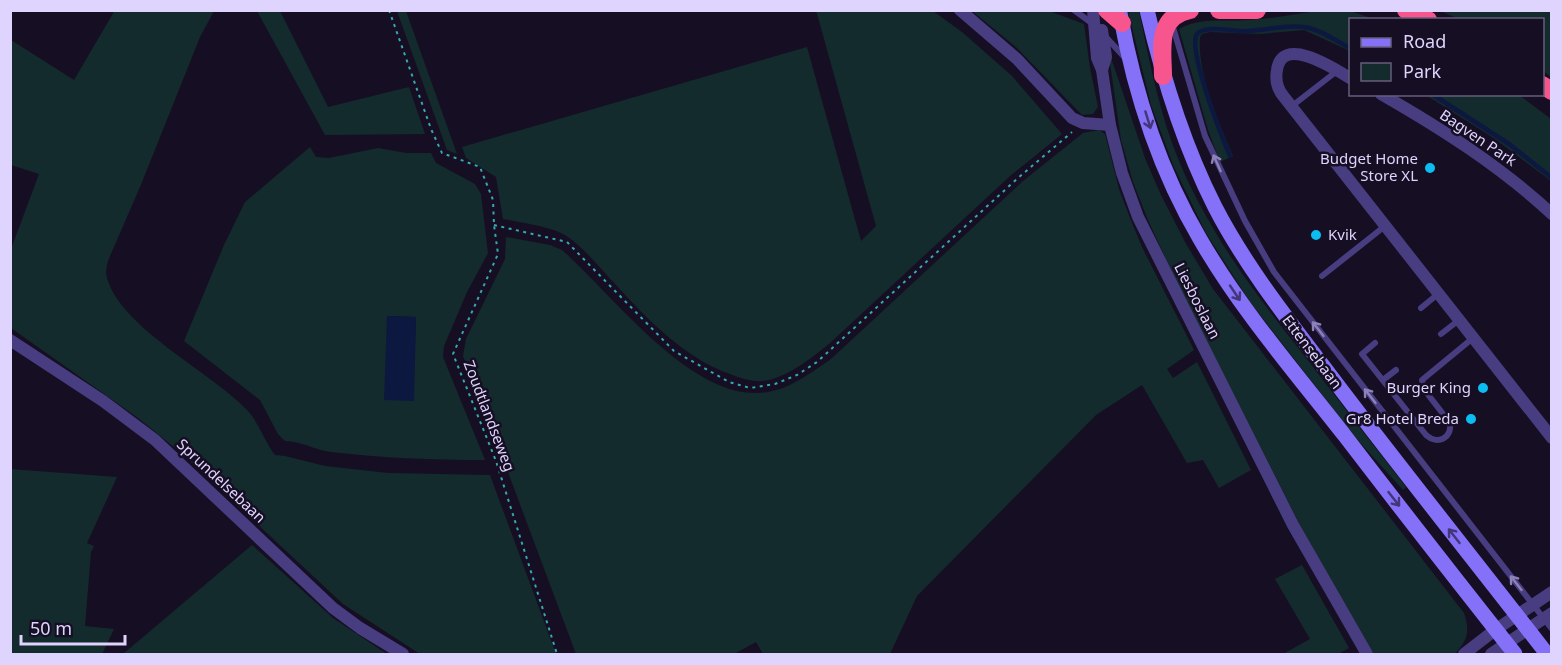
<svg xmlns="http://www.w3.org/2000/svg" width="1562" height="665" font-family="'Noto Sans',sans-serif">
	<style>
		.green { fill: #132b2d; fill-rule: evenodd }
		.water { fill: #0c1840 }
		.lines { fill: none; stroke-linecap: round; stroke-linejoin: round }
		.stream { stroke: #0c1840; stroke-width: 4.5 }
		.path { stroke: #35a8b0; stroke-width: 2; stroke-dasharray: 3 4.5; stroke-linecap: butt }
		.lane { stroke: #483d80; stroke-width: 6 }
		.street { stroke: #483d80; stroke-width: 12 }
		.secondary { stroke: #8570f8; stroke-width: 15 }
		.highway { stroke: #f7558e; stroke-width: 18 }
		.oneway { stroke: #423679 }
		.oneway2 { stroke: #8c81b8 }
		.poi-dot { fill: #0cbdf2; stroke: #160f24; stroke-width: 2 }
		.labels { text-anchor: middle; stroke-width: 5; stroke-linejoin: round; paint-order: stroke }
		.street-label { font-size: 15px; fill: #ded4fd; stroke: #160f24 }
		.poi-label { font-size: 15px; fill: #ded4fd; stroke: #160f24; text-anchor: end }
	</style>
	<rect width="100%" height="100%" fill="#160f24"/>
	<g class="green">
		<path d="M115 10 214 11 200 37 140 187 110 256C107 263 105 271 107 278 121 328 211 372 246 409 257 419 265 442 275 455L285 456 325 466 388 473 490 475 556 654H420L343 604 180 452 138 418 11 328V249L39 174 11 165V40L74 80Z"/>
		<path d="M816 10 933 11 962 32 1012 76 1062 134 1010 176 829 344C811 358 786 379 762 381 752 382 740 378 730 374 686 359 647 319 616 285 601 269 586 250 568 237 556 227 519 222 503 219L496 177 466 158 462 147 807 47 861 241 876 226Z"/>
		<path d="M1321 10 1350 11 1374 19 1350 20V51L1304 30 1260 34 1210 32 1202 34 1200 37C1197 74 1219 122 1233 156L1220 162 1208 130 1179 29C1201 17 1223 22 1247 20 1272 19 1297 14 1321 10Z"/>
		<polygon points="257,11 280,11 328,107 409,87 425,134 325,135"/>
		<polygon points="397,11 406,11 457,154 447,150"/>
		<polygon points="972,11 1049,11 1084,24 1090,68 1098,107 1093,114 1082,115 1016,47"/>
		<path d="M1128 11H1139C1148 55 1157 100 1172 143 1201 222 1251 289 1303 354 1337 399 1372 443 1406 487L1403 490 1355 437 1250 302 1206 233 1173 165 1151 105Z"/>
		<polygon points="1440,11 1551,11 1551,77 1543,71 1542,20 1459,19"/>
		<path d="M1108 49 1145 158 1160 193 1185 242 1213 289 1464 613C1470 632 1468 639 1455 654H1374L1306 537 1177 283 1148 220 1133 182 1121 140Z"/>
		<polygon points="1426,95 1519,95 1551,119 1551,181 1495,139"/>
		<path d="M1099 130 1105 134 1119 189 1130 218 1142 247 1194 350 1167 369 1173 378 1197 362 1251 470 1219 488 1203 460 1187 463 1142 385 1096 415 917 596 890 654H763L756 642 734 654H576L478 392 463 356 466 339 505 259 506 237 550 245 562 250C611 293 687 395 757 393 785 393 809 374 831 359L1023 181 1083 133Z"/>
		<path d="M310 147 316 157 329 158 378 148 406 153H431L436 163 475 184 481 194 488 253 467 292 444 346 443 357 485 460C433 460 382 458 331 452 315 450 301 441 285 441L278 434 260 400 184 341 224 245 245 202ZM387 316 416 317 413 401Z"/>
		<polygon points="10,469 117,477 87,543 94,546 91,552 85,626 114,629 102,654 11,654"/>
		<polygon points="252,545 333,618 387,654 123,654"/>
		<polygon points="1302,565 1349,648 1338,654 1283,654 1310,639 1275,579"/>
	</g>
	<polygon class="water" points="387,316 416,317 414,401 384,400"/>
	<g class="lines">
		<g class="stream">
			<polyline points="1432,94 1509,144 1552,178"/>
			<path d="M1230 156C1221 135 1190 56 1196 36 1200 25 1230 30 1239 31 1261 32 1283 24 1304 27 1320 29 1336 41 1350 48"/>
		</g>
		<g class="path">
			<polyline points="389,10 431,129 442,153 480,167 493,200 494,225 498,254 453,354 496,461 557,654"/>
			<polyline points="494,225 567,242 674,351 729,382 750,388 775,384 797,375 817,362 1018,178 1072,132"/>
		</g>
		<g class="lane">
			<polyline points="1074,10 1093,24"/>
			<polyline points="1168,10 1205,136 1245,221 1274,272 1552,629"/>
			<polyline points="1105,36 1126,59"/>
			<polyline points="1292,106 1337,71"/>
			<polyline points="1322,276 1385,226"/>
			<polyline points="1421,308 1438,294"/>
			<polyline points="1441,334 1459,320"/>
			<path d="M1375 343 1362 354 1426 435C1437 445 1452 439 1450 423L1423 388 1422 380 1473 338"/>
			<polyline points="1383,380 1396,370"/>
		</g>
		<g class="street">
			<polyline points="960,10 1017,59 1072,118 1083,123 1110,125"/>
			<polyline points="1093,10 1097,58 1102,70 1110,125 1122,173 1138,217 1293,525 1367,654"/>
			<polyline points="1102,70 1106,57 1102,30"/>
			<path d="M1350 78C1335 69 1282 34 1277 70 1275 81 1277 89 1284 97L1552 438"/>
			<path d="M1381 94C1442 129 1500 166 1552 214"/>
			<polyline points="10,340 103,401 155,440 333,608 360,628 403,654"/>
			<polyline points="1464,654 1495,630 1552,592"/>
			<polyline points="1491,654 1552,613"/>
		</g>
		<g class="secondary">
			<path d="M1147 10C1163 79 1183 144 1215 207 1246 267 1289 321 1330 375 1401 469 1475 561 1547 654"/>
			<path d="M1120 13C1134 91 1160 171 1200 239 1241 310 1295 372 1345 436 1401 509 1458 582 1515 654"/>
		</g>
		<g class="highway">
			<polyline points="1107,10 1122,23"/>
			<polyline points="1219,10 1257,10"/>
			<polyline points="1406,10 1428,20"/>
			<path d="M1163 76C1163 50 1155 17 1190 10"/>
			<polyline points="1542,85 1552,91"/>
		</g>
	</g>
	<defs><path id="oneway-shaft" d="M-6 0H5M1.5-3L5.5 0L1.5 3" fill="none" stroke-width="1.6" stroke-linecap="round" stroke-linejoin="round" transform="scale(1.5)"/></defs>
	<g class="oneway">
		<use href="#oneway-shaft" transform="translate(1148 120) rotate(73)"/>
		<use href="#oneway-shaft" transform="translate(1235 293) rotate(56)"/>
		<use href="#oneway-shaft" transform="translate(1394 499) rotate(52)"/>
		<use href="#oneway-shaft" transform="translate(1454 536) rotate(-128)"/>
	</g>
	<g class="oneway2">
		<use href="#oneway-shaft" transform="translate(1217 163) rotate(-114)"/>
		<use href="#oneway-shaft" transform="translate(1318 329) rotate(-128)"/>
		<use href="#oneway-shaft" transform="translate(1370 396) rotate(-128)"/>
		<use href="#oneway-shaft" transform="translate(1516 583) rotate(-128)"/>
	</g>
	<g class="poi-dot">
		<circle cx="1430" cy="168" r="6"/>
		<circle cx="1316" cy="235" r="6"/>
		<circle cx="1483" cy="388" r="6"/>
		<circle cx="1471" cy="419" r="6"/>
	</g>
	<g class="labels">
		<g class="street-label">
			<text transform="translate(1478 138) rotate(34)" y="5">Bagven Park</text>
			<text transform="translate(1197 301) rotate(63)" y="5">Liesboslaan</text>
			<text transform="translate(1312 352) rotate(53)" y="5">Ettensebaan</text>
			<text transform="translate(489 416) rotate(69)" y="5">Zoudtlandseweg</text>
			<text transform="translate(221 481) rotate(43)" y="5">Sprundelsebaan</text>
		</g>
		<g class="poi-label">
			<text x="1418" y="164">Budget Home<tspan x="1418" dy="17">Store XL</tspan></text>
			<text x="1328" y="240" text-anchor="start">Kvik</text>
			<text x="1471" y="393">Burger King</text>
			<text x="1459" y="424">Gr8 Hotel Breda</text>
		</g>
	</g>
	<rect width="1562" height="665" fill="none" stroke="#ded4fd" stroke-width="24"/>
	<rect x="1349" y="18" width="195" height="78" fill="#160f24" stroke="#665e7b" stroke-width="1.5"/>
	<rect x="1361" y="38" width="30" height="9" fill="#8570f8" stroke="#665e7b" stroke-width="1.5"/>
	<text x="1403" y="48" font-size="18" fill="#ded4fd">Road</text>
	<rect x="1361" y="63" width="30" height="18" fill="#132b2d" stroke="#665e7b" stroke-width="1.5"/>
	<text x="1403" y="78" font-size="18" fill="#ded4fd">Park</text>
	<path d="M21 635v9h104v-9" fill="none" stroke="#ded4fd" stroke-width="3"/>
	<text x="30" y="635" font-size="18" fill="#ded4fd" stroke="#160f24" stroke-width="4.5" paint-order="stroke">50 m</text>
</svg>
